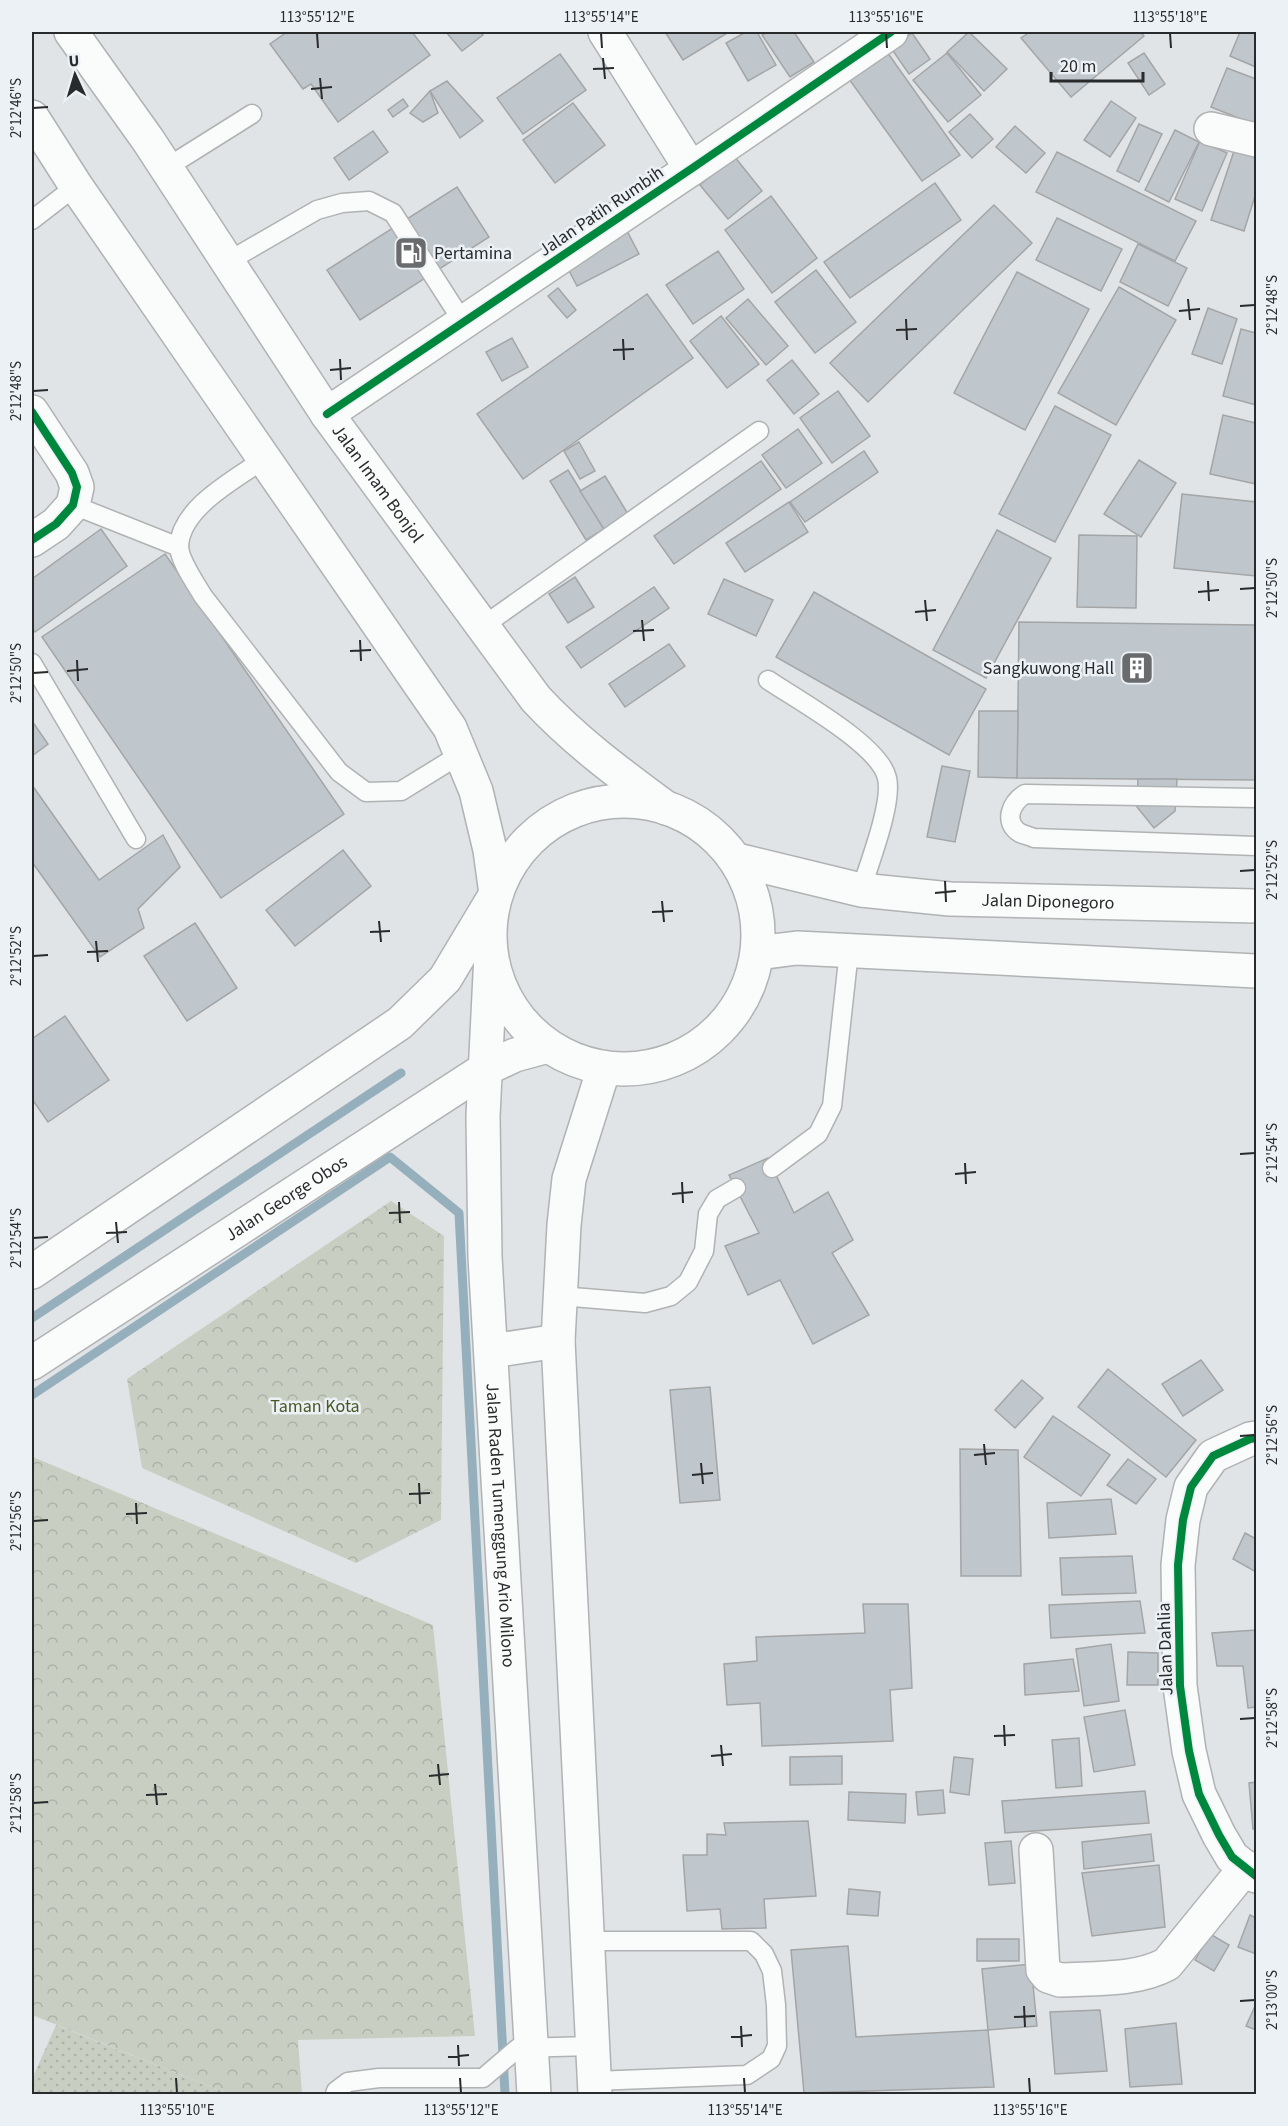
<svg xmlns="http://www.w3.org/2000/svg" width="1288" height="2126" font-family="'Source Sans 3',sans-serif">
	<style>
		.grass { fill: url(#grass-dots) }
		.park { fill: url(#park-crowns) }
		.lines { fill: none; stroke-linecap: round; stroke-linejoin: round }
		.stream { stroke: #95b0bc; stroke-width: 9 }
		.building { fill: #c0c7cc; stroke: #a3a5a6; stroke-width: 1.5 }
		.service-casing { stroke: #b0b2b3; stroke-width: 21 }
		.minor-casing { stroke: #b0b2b3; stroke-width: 36 }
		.secondary-casing { stroke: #b0b2b3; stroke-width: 36 }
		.primary-casing { stroke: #b0b2b3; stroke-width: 36 }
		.trunk-casing { stroke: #b0b2b3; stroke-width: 36 }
		.service { stroke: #fafbfb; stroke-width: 18 }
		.minor { stroke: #fafbfb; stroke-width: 33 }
		.secondary { stroke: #fafbfb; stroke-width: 33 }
		.primary { stroke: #fafbfb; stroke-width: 33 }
		.trunk { stroke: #fafbfb; stroke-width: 33 }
		.cycleway-casing { stroke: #ecf1f5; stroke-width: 11 }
		.cycleway { stroke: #00873e; stroke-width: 8 }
		.ticks { fill: none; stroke: #282a2c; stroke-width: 2 }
		.labels { text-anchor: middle; stroke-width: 5; stroke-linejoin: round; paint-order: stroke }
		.street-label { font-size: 18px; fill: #282a2c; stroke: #ecf1f5 }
		.poi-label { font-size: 18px; fill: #282a2c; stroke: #ecf1f5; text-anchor: start }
		.park-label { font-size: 18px; fill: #475825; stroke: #ecf1f5 }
		.neatline { fill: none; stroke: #282a2c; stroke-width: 2 }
		.ticks-label { font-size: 15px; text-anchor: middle; fill: #282a2c }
	</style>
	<defs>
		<pattern id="grass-dots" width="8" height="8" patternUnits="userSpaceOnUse" patternTransform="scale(1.5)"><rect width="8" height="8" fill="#c8cfc2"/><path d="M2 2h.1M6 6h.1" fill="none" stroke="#acb2a7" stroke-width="1.8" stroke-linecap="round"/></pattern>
		<pattern id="park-crowns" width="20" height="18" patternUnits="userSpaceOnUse" patternTransform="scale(1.5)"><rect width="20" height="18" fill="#c8cfc2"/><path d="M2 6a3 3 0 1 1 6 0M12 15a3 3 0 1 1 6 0" fill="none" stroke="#acb2a7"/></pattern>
	</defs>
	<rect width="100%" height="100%" fill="#e1e4e6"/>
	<polygon class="grass" points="56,2025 229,2094 32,2094 32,2079"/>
	<g class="park">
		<polygon points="391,1201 444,1236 441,1520 356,1563 142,1468 127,1379"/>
		<polygon points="33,1457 433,1625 475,2036 298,2040 302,2094 229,2094 32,2015 32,1458"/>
	</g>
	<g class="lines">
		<g class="stream">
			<polyline points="32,1318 401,1073"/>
			<polyline points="32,1395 390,1157 459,1213 505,2094"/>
		</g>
	</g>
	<g class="building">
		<polygon points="287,32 412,32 430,55 338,122 311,84 303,89 270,44"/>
		<polygon points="446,32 480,32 483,35 462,51"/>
		<polygon points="665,32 729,32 683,60"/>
		<polygon points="746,32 757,32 776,65 748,81 726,43"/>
		<polygon points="768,32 794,32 814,62 790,77 762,35"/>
		<polygon points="969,32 1007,69 984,91 947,52"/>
		<polygon points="1030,32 1140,32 1144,36 1071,97 1021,38"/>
		<polygon points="1240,32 1256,32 1256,67 1230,56"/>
		<polygon points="912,33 930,59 909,74 891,48"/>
		<polygon points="887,52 960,155 922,181 849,79"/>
		<polygon points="947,53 981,95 948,122 913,80"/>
		<polygon points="1144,53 1165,84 1149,95 1128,63"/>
		<polygon points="560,54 586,90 523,134 497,98"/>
		<polygon points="1227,68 1256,79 1256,125 1211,107"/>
		<polygon points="447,81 483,121 460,138 430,91"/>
		<polygon points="430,91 438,113 423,122 410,113"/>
		<polygon points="403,99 408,106 393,117 388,110"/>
		<polygon points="1111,101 1136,118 1110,157 1084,140"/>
		<polygon points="573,103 605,145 555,183 523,140"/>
		<polygon points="970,114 993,139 972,158 949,132"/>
		<polygon points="1139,124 1162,134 1139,182 1117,171"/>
		<polygon points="1015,126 1045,153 1026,173 996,147"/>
		<polygon points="1175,130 1199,142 1169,202 1145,190"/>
		<polygon points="373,131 388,152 349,180 334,158"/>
		<polygon points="1200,141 1227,153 1202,211 1175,199"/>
		<polygon points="1235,148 1256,155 1256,193 1244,231 1211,220"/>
		<polygon points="1057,152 1196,221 1175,261 1036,192"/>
		<polygon points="734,156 762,191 728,219 700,185"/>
		<polygon points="935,183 961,220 850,298 824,262"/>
		<polygon points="457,187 489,237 360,320 327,270"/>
		<polygon points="771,196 817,258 772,293 725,230"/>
		<polygon points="994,205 1032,243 868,402 830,363"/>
		<polygon points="1057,218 1122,249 1101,291 1036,260"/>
		<polygon points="626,229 639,254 577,286 564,261"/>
		<polygon points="1138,244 1187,268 1168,306 1120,282"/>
		<polygon points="718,251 744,289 693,324 666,285"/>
		<polygon points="816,270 856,322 815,353 775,302"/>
		<polygon points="1017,272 1089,309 1025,430 954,393"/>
		<polygon points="1119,287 1176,320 1116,425 1058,393"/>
		<polygon points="558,288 576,310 567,318 548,296"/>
		<polygon points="647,294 693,358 523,479 477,414"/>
		<polygon points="748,299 788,346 766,365 726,318"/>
		<polygon points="1208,308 1237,319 1222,364 1192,354"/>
		<polygon points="721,316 759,364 727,388 690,341"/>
		<polygon points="1241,329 1256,333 1256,405 1223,396"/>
		<polygon points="512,338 528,367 502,381 486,352"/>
		<polygon points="792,360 819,394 794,414 767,380"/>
		<polygon points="838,391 870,436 832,463 800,418"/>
		<polygon points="1055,406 1111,435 1055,542 999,514"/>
		<polygon points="1223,415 1256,423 1256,484 1210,474"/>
		<polygon points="798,429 822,463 786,488 762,455"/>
		<polygon points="579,442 595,471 580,479 564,451"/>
		<polygon points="864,451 878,472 805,522 790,502"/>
		<polygon points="1139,460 1176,483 1141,537 1104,514"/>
		<polygon points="761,461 781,489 674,564 654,536"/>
		<polygon points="568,470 604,529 586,540 550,481"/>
		<polygon points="605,476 631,519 607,534 580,491"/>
		<polygon points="1182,494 1256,502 1256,576 1174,568"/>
		<polygon points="789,502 808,532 745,572 726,543"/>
		<polygon points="101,529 127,566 35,632 32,628 32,579"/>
		<polygon points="997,530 1051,558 986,678 933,650"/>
		<polygon points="1079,535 1137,536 1136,608 1077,607"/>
		<polygon points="165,554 344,814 221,898 42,637"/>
		<polygon points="575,577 594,607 568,623 549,594"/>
		<polygon points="724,579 773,600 756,636 708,614"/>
		<polygon points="654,587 669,608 581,668 566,647"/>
		<polygon points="814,592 986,689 949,755 776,657"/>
		<polygon points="1019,622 1256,625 1256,780 1017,778"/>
		<polygon points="669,644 685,666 625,707 609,684"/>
		<polygon points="979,711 1018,711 1017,778 978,777"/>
		<polygon points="32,721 48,744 32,756"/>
		<polygon points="942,766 970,771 955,842 927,837"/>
		<polygon points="1138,779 1177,779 1175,811 1154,828 1137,807"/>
		<polygon points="32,785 99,880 163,835 180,867 138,909 144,928 100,957 32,862"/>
		<polygon points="343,850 371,886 295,946 266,910"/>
		<polygon points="195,923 237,988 187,1021 144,956"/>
		<polygon points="65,1016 109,1080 48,1122 32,1099 32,1039"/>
		<polygon points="768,1158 794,1213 828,1192 853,1240 832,1253 869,1315 813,1344 780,1280 748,1295 725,1246 759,1233 729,1175"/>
		<polygon points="1201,1360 1223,1390 1183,1416 1162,1384"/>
		<polygon points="1108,1369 1196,1440 1166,1477 1078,1407"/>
		<polygon points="1022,1380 1043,1398 1015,1428 995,1410"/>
		<polygon points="710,1387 720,1500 680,1503 670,1390"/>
		<polygon points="1053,1416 1110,1455 1081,1496 1024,1457"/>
		<polygon points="960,1449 1018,1450 1021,1576 961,1576"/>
		<polygon points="1128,1459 1156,1479 1136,1504 1107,1485"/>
		<polygon points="1111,1499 1116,1534 1049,1538 1047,1503"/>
		<polygon points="1245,1533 1256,1539 1256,1572 1233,1559"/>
		<polygon points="1132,1556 1136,1593 1062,1595 1060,1558"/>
		<polygon points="1140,1601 1145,1633 1051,1638 1049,1605"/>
		<polygon points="863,1604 908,1604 912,1688 890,1690 893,1741 762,1746 760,1703 727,1705 724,1664 757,1661 756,1637 865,1633"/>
		<polygon points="1256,1630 1256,1707 1248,1708 1243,1666 1217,1666 1212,1633"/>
		<polygon points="1111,1644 1119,1701 1084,1706 1076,1649"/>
		<polygon points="1128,1652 1158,1653 1158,1685 1127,1685"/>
		<polygon points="1073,1659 1079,1691 1025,1695 1024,1664"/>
		<polygon points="1125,1710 1135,1765 1094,1772 1084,1717"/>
		<polygon points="1079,1738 1082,1786 1056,1788 1052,1740"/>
		<polygon points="842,1756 842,1784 790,1785 790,1757"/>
		<polygon points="954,1757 973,1759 969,1795 950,1792"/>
		<polygon points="1256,1782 1256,1829 1253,1829 1249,1783"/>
		<polygon points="943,1790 945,1813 918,1815 916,1792"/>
		<polygon points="1145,1791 1149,1823 1005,1833 1002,1801"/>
		<polygon points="849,1792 906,1794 905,1823 848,1820"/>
		<polygon points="808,1821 816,1896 764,1899 766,1928 722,1929 720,1909 687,1911 683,1855 707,1855 707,1834 726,1835 724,1823"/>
		<polygon points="1151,1834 1154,1861 1084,1869 1082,1842"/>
		<polygon points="1011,1841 1015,1883 989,1885 985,1843"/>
		<polygon points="1159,1865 1165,1927 1092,1936 1082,1873"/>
		<polygon points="849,1889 880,1892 878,1916 847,1914"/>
		<polygon points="1250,1915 1256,1918 1256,1954 1238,1947"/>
		<polygon points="1210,1934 1229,1945 1214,1971 1195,1960"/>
		<rect x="977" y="1939" width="42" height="22"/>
		<polygon points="848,1946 856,2037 988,2030 994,2087 804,2093 791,1950"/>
		<polygon points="1031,1964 1037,2026 988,2030 982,1969"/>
		<polygon points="1256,2004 1256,2030 1246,2026"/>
		<polygon points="1100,2010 1107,2071 1055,2074 1050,2012"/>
		<polygon points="1176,2023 1182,2084 1130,2087 1125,2029"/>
	</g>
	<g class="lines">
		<defs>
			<g id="service">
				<polyline points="166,168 252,114"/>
				<polyline points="32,220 76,186"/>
				<polyline points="227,262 317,210 342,203 369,201 393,213 463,322"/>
				<path d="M264 459C236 479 181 507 179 546 179 560 196 584 203 596L339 772 366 792 401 791 461 754"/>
				<polyline points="73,505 179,547"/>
				<polyline points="483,626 759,431"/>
				<polyline points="32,663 136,839"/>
				<path d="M768 680C796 699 880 745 887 778 893 803 869 864 861 890"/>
				<path d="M1256 798 1025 794C1012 802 1002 822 1020 833 1024 835 1030 836 1034 838L1256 846"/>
				<polyline points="772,1168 818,1134 832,1106 849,951"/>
				<polyline points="560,1296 645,1303 671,1296 688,1282 704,1251 708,1214 717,1199 736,1188"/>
				<polyline points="587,1941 751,1941 764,1954 772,1971 776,2005 777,2046 771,2059 747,2075 594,2081"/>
				<polyline points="335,2094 336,2091 348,2082 379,2078 483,2078 518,2048 592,2046"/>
			</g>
			<g id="minor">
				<polyline points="605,32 691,169"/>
				<polyline points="1211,129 1256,140"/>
				<polyline points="32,412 72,473 77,487 73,505 56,524 32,540"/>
				<polyline points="327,414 691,169 891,32"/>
				<polyline points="1256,1438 1250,1439 1213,1456 1191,1487 1183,1520 1178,1565 1180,1686 1189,1751 1199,1794 1219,1835 1232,1857 1256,1876"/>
				<path d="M1036 1850 1043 1970 1048 1976 1060 1980C1094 1978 1136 1981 1167 1964L1246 1867"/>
			</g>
			<g id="secondary">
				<path id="s1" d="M737 860 861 890 950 899 1256 906"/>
				<polyline points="758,953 797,948 1256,971"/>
			</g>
			<g id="primary">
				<polyline points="32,1272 400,1023 445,979 496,894"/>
				<path id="s2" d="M32 1363 485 1069 515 1055 548 1046"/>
			</g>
			<g id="trunk">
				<path id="s3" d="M71 32 148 140 327 414 536 699C575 741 620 774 666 808"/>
				<polyline points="32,117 76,186 450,728 476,791 490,850 496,894"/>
				<circle cx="624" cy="935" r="134"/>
				<path id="s4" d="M491 954 483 1116 485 1257 534 2094"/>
				<polyline points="492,1351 558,1341"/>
				<polyline points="595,2094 558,1341 564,1225 569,1179 604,1068"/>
			</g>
		</defs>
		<use href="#service" class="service-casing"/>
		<use href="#minor" class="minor-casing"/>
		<use href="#secondary" class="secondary-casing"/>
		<use href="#primary" class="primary-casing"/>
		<use href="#trunk" class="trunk-casing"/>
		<use href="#service" class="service"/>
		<use href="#minor" class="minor"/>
		<use href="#secondary" class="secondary"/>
		<use href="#primary" class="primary"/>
		<use href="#trunk" class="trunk"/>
		<defs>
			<g id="cycleway">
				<polyline points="32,412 72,473 77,487 73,505 56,524 32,540"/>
				<polyline points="327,414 691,169 891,32"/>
				<polyline points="1256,1438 1250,1439 1213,1456 1191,1487 1183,1520 1178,1565 1180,1686 1189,1751 1199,1794 1219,1835 1232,1857 1256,1876"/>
			</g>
		</defs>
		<use href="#cycleway" class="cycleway-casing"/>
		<use href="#cycleway" class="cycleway"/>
	</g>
	<path class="ticks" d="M317 33 318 48M601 33 602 48M886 33 887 48M1170 33 1171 48M603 58 605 79M593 69 614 68M320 78 322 99M311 89 332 87M33 108 48 107M1188 299 1190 320M1240 306 1255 305M1179 311 1200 309M906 319 907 340M896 330 917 329M623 339 624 360M613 350 634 349M340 359 341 380M330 370 351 368M33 391 48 390M1208 581 1209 601M1240 589 1255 588M1198 592 1219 590M925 600 927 621M915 612 936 610M642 620 644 641M633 631 654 630M360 640 361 661M350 651 371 650M77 660 78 681M67 671 88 669M33 673 48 672M1240 871 1255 870M945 881 946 902M935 893 956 891M662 901 664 922M652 912 673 911M379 921 381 942M370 932 390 931M96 941 98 962M87 952 108 951M33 956 48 955M1240 1154 1255 1153M965 1163 966 1184M955 1174 976 1172M682 1182 683 1203M672 1194 693 1192M399 1202 400 1223M389 1213 410 1212M116 1222 118 1243M106 1233 127 1232M33 1238 48 1237M1240 1436 1255 1435M984 1444 986 1465M974 1455 995 1453M701 1463 703 1484M692 1475 713 1473M419 1483 420 1504M409 1494 430 1493M136 1503 137 1524M126 1514 147 1513M33 1521 48 1520M1240 1719 1255 1718M1004 1725 1005 1746M994 1736 1015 1735M721 1745 723 1766M711 1756 732 1754M438 1764 440 1785M429 1776 449 1774M155 1784 157 1805M146 1795 167 1794M33 1803 48 1802M1240 2001 1255 2000M1024 2006 1025 2027M1014 2017 1035 2016M741 2026 742 2047M731 2037 752 2035M458 2045 459 2066M448 2057 469 2055M176 2078 177 2093M460 2078 461 2093M744 2078 745 2093M1029 2078 1030 2093"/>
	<defs>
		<symbol id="fuel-square" viewBox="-11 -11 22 22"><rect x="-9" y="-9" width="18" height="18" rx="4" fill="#696b6d" stroke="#ecf1f5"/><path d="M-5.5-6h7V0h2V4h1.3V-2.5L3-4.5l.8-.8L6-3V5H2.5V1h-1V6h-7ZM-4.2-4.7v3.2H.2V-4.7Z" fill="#fff"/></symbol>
		<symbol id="building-square" viewBox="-11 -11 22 22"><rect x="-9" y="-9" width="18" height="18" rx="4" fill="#696b6d" stroke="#ecf1f5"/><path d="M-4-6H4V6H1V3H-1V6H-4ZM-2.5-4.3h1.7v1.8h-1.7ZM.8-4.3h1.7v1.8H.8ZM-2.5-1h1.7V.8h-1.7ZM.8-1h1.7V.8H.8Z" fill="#fff"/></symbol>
	</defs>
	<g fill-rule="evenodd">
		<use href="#fuel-square" x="392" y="234" width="38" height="38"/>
		<use href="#building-square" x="1118" y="649" width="38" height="38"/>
	</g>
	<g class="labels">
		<g class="street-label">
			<text transform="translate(601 211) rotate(-34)" y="6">Jalan Patih Rumbih</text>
			<text dy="6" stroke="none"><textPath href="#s3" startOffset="546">Jalan Imam Bonjol</textPath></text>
			<text dy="6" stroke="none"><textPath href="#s1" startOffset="315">Jalan Diponegoro</textPath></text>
			<text dy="6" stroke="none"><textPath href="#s2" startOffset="303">Jalan George Obos</textPath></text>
			<text dy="6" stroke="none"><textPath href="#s4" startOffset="572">Jalan Raden Tumenggung Ario Milono</textPath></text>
			<text transform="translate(1165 1649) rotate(-92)" y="6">Jalan Dahlia</text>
		</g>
		<g class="poi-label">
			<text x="434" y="259">Pertamina</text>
			<text x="1114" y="674" text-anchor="end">Sangkuwong Hall</text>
		</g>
		<g class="park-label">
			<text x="315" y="1412">Taman Kota</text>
		</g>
	</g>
	<rect width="1288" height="2126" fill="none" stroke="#ecf1f5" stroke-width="66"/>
	<g transform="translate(75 75) rotate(356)" stroke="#ecf1f5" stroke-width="4.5" paint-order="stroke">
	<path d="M0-4.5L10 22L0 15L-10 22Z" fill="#282a2c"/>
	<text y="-9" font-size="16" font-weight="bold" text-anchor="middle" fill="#282a2c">U</text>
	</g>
	<path d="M1051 72v9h92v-9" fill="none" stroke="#282a2c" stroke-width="3"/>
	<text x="1060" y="72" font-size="18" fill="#282a2c" stroke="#ecf1f5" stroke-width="4.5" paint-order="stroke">20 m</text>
	<rect x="33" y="33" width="1222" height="2060" class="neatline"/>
	<g class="ticks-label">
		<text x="317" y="22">113°55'12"E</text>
		<text x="601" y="22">113°55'14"E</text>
		<text x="886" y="22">113°55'16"E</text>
		<text x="1170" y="22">113°55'18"E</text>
		<text transform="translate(16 108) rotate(-90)" y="5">2°12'46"S</text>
		<text transform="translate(1272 305) rotate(-90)" y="5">2°12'48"S</text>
		<text transform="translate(16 391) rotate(-90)" y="5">2°12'48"S</text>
		<text transform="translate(1272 588) rotate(-90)" y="5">2°12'50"S</text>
		<text transform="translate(16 673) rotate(-90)" y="5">2°12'50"S</text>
		<text transform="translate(1272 870) rotate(-90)" y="5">2°12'52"S</text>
		<text transform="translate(16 956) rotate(-90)" y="5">2°12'52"S</text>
		<text transform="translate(1272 1153) rotate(-90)" y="5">2°12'54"S</text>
		<text transform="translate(16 1238) rotate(-90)" y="5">2°12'54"S</text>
		<text transform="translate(1272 1435) rotate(-90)" y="5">2°12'56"S</text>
		<text transform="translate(16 1521) rotate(-90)" y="5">2°12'56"S</text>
		<text transform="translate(1272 1718) rotate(-90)" y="5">2°12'58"S</text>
		<text transform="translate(16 1803) rotate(-90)" y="5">2°12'58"S</text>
		<text transform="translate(1272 2000) rotate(-90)" y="5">2°13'00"S</text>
		<text x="177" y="2115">113°55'10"E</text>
		<text x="461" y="2115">113°55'12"E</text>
		<text x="745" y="2115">113°55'14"E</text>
		<text x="1030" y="2115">113°55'16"E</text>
	</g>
</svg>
